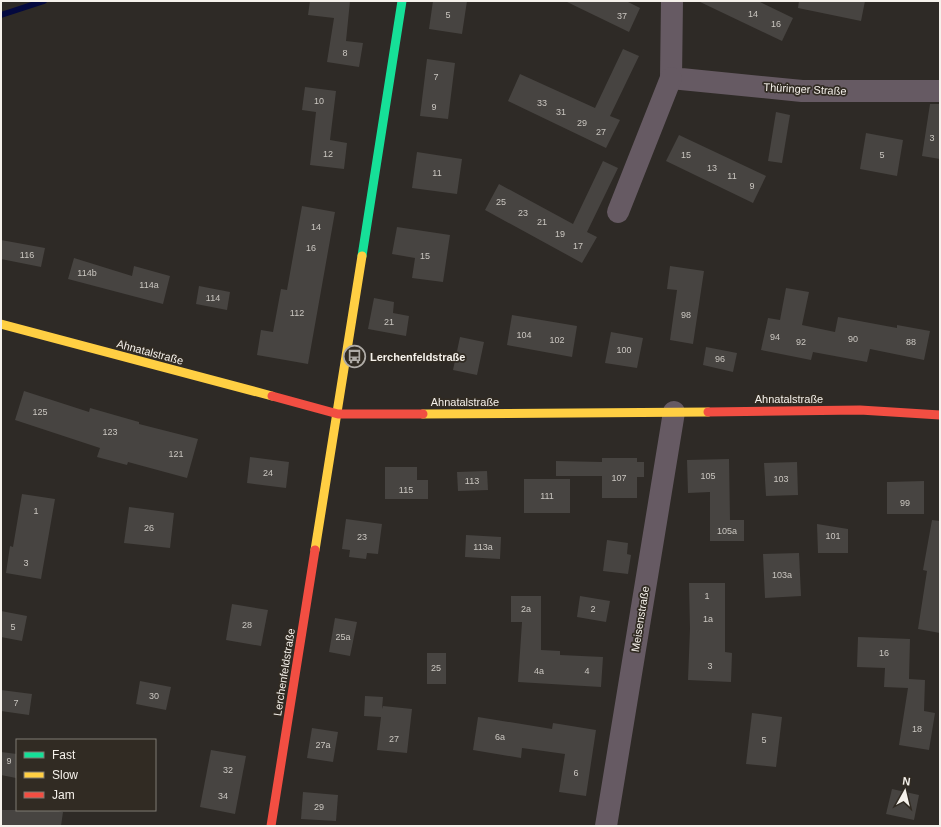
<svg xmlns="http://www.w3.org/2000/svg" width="941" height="827" font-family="Helvetica,sans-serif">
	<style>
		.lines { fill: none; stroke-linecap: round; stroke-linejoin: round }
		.stream { stroke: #04093f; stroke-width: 6 }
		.building { fill: #474441 }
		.street { stroke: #665a63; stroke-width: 22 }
		.fast { stroke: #16e098; stroke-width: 9 }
		.slow { stroke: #ffcf43; stroke-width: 9 }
		.jam { stroke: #f24e42; stroke-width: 9 }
		.labels { text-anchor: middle; stroke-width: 3.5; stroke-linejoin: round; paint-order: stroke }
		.number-label { font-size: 9px; fill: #cac6c0 }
		.street-label { font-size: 11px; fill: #f5f1eb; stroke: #312b23 }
		.poi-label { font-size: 11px; font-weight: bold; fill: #f5f1eb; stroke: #312b23; text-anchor: start }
	</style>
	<rect width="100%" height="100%" fill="#2e2a26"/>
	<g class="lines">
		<polyline class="stream" points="1,15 44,1"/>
	</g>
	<g class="building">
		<polygon points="310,1 350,1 346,41 363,43 359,67 327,62 334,18 308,15"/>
		<polygon points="433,1 467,1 462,34 429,29"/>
		<polygon points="565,1 626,1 640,8 629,32"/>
		<polygon points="698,1 758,1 793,18 782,41"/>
		<polygon points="799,1 865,1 861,21 798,8"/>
		<polygon points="623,49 639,56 610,116 620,120 606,148 508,101 520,74 595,108"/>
		<polygon points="427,59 455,63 448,119 420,116"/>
		<polygon points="305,87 336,91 330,140 347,143 344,169 310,165 316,112 302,110"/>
		<polygon points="930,104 940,104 940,159 922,156"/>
		<polygon points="776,112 790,115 782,163 768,161"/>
		<polygon points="866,133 903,140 897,176 860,169"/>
		<polygon points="679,135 766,176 753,203 666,161"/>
		<polygon points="417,152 462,159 457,194 412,188"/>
		<polygon points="603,161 618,168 587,232 597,237 582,263 485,210 499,184 573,224"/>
		<polygon points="302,206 335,212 308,364 257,355 261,330 273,332 281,289 287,290"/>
		<polygon points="397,227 450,235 443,282 412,278 415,258 392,254"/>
		<polygon points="1,240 45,248 41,267 1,259"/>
		<polygon points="74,258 132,276 134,266 170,276 163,304 68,279"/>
		<polygon points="670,266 704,271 693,344 670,340 677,290 667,289"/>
		<polygon points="199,286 230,292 227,310 196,304"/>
		<polygon points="786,288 809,292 802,325 835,332 838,317 897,328 897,325 930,331 924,360 870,349 867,362 813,352 811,360 761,350 768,318 780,320"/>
		<polygon points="374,298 394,302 393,313 409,316 406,336 368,329"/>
		<polygon points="512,315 577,326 572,357 507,345"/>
		<polygon points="611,332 643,338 637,368 605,363"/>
		<polygon points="460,337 484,342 477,375 453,370"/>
		<polygon points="706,347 737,353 733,372 703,365"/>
		<polygon points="24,391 89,412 90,408 139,422 139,424 198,439 187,478 128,462 127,465 97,457 100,448 15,420"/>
		<polygon points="250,457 289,462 286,488 247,483"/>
		<polygon points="602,458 637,458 637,462 644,462 644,477 637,477 637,498 602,498 602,476 556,476 556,461 602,462"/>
		<polygon points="729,459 730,520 744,520 744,541 710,541 710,492 688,493 687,460"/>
		<polygon points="797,462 798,495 766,496 764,463"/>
		<polygon points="385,467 417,467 417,480 428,480 428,499 385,499"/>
		<polygon points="487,471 488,490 458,491 457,472"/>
		<rect x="524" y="479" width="46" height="34"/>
		<polygon points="924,481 924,514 887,514 887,482"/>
		<polygon points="22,494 55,499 41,579 6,573 10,546 13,547"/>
		<polygon points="129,507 174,513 170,548 124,543"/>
		<polygon points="346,519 382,524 378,554 367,553 366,559 349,557 350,550 342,549"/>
		<polygon points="932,520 940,521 940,633 918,629 927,571 923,570"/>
		<polygon points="817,524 848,529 848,553 818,553"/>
		<polygon points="466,535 501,537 500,559 465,557"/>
		<polygon points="607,540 628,543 627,554 631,555 628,574 603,571"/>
		<polygon points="799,553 801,596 765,598 763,554"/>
		<polygon points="689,583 725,583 725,652 732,653 731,682 688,680 690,629"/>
		<polygon points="511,596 541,596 541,650 560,651 560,655 603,657 601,687 518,682 522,622 511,622"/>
		<polygon points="580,596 610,601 606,622 577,617"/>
		<polygon points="232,604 268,610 261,646 226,640"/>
		<polygon points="1,611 27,616 22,641 1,637"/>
		<polygon points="335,618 357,622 350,656 329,652"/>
		<polygon points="858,637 910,639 909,679 925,680 924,711 935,713 929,750 899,745 908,688 884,687 885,668 857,667"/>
		<rect x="427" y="653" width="19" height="31"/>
		<polygon points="140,681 171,687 166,710 136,704"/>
		<polygon points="1,690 32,694 29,715 1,711"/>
		<polygon points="365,696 383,697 382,709 383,706 412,709 407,753 377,750 381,717 364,716"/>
		<polygon points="752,713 782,717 776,767 746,764"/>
		<polygon points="478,717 552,729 553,723 596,730 586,796 559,792 565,754 522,748 521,758 473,750"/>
		<polygon points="312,728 338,732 333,762 307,758"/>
		<polygon points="211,750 246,756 235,814 200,807"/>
		<polygon points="1,752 17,754 16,778 1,775"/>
		<polygon points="892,789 919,795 914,820 886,814"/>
		<polygon points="303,792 338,795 336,821 301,819"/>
		<polygon points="1,810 54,810 63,812 61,826 1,826"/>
	</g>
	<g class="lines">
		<g class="street">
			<polyline points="672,1 671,78 802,91 940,91"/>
			<polyline points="618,212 671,78"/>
			<polyline points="606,826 674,412"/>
		</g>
		<polyline class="fast" points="362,256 402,1"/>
		<g class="slow">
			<polyline points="1,324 272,396"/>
			<polyline points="423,414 708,412"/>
			<polyline points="315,550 362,256"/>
		</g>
		<g class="jam">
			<polyline points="272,396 338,414 423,414"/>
			<polyline points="708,412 860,410 940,415"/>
			<polyline points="271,826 315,550"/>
		</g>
	</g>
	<defs>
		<symbol id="bus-ring" viewBox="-11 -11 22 22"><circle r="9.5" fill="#312b23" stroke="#afaba6" stroke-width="1.5"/><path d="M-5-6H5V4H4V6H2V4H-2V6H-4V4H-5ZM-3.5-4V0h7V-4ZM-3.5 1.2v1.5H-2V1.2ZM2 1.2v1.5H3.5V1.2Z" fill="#afaba6"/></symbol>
	</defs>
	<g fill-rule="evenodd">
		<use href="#bus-ring" x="342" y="344" width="25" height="25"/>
	</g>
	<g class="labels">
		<g class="number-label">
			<text x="753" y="17">14</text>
			<text x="448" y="18">5</text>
			<text x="622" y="19">37</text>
			<text x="776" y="27">16</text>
			<text x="345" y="56">8</text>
			<text x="436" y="80">7</text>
			<text x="319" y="104">10</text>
			<text x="542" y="106">33</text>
			<text x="434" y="110">9</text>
			<text x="561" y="115">31</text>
			<text x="582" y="126">29</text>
			<text x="601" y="135">27</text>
			<text x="932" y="141">3</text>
			<text x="328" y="157">12</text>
			<text x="686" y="158">15</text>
			<text x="882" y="158">5</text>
			<text x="712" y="171">13</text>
			<text x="437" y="176">11</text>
			<text x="732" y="179">11</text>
			<text x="752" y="189">9</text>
			<text x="501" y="205">25</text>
			<text x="523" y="216">23</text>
			<text x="542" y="225">21</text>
			<text x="316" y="230">14</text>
			<text x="560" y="237">19</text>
			<text x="578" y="249">17</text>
			<text x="311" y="251">16</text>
			<text x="27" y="258">116</text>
			<text x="425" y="259">15</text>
			<text x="87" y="276">114b</text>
			<text x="149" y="288">114a</text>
			<text x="213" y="301">114</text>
			<text x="297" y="316">112</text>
			<text x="686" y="318">98</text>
			<text x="389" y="325">21</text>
			<text x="524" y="338">104</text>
			<text x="775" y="340">94</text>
			<text x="853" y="342">90</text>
			<text x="557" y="343">102</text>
			<text x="801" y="345">92</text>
			<text x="911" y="345">88</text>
			<text x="624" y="353">100</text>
			<text x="720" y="362">96</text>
			<text x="40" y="415">125</text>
			<text x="110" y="435">123</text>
			<text x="176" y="457">121</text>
			<text x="268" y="476">24</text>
			<text x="708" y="479">105</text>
			<text x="619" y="481">107</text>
			<text x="781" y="482">103</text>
			<text x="472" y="484">113</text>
			<text x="406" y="493">115</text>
			<text x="547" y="499">111</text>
			<text x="905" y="506">99</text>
			<text x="36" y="514">1</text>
			<text x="149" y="531">26</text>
			<text x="727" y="534">105a</text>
			<text x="833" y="539">101</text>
			<text x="362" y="540">23</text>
			<text x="483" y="550">113a</text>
			<text x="26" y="566">3</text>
			<text x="782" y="578">103a</text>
			<text x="707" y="599">1</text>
			<text x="526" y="612">2a</text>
			<text x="593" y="612">2</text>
			<text x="708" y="622">1a</text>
			<text x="247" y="628">28</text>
			<text x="13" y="630">5</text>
			<text x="343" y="640">25a</text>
			<text x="884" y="656">16</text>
			<text x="710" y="669">3</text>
			<text x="436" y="671">25</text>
			<text x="539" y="674">4a</text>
			<text x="587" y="674">4</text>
			<text x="154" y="699">30</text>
			<text x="16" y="706">7</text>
			<text x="917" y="732">18</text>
			<text x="500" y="740">6a</text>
			<text x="394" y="742">27</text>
			<text x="764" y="743">5</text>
			<text x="323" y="748">27a</text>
			<text x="9" y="764">9</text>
			<text x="228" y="773">32</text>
			<text x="576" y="776">6</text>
			<text x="223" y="799">34</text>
			<text x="319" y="810">29</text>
		</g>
		<g class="street-label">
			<text transform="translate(805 89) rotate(3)" y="4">Thüringer Straße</text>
			<text transform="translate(150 352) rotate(15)" y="4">Ahnatalstraße</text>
			<text x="789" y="403">Ahnatalstraße</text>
			<text x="465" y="406">Ahnatalstraße</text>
			<text transform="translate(640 619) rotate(-81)" y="4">Meisenstraße</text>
			<text transform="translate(284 672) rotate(-81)" y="4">Lerchenfeldstraße</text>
		</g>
		<g class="poi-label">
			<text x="370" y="361">Lerchenfeldstraße</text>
		</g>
	</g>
	<rect width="941" height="827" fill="none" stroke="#f5f1eb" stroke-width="4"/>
	<rect x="16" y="739" width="140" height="72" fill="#312b23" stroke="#7f7a73"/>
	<rect x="24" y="752" width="20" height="6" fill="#16e098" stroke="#7f7a73"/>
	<text x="52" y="759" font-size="12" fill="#f5f1eb">Fast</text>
	<rect x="24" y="772" width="20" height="6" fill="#ffcf43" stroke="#7f7a73"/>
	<text x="52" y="779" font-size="12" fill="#f5f1eb">Slow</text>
	<rect x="24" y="792" width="20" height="6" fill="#f24e42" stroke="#7f7a73"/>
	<text x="52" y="799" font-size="12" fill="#f5f1eb">Jam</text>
	<g transform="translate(905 791) rotate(8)" stroke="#312b23" stroke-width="3" paint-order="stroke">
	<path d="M0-3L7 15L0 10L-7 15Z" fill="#f5f1eb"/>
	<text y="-6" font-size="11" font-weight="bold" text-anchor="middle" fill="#f5f1eb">N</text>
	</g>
</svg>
